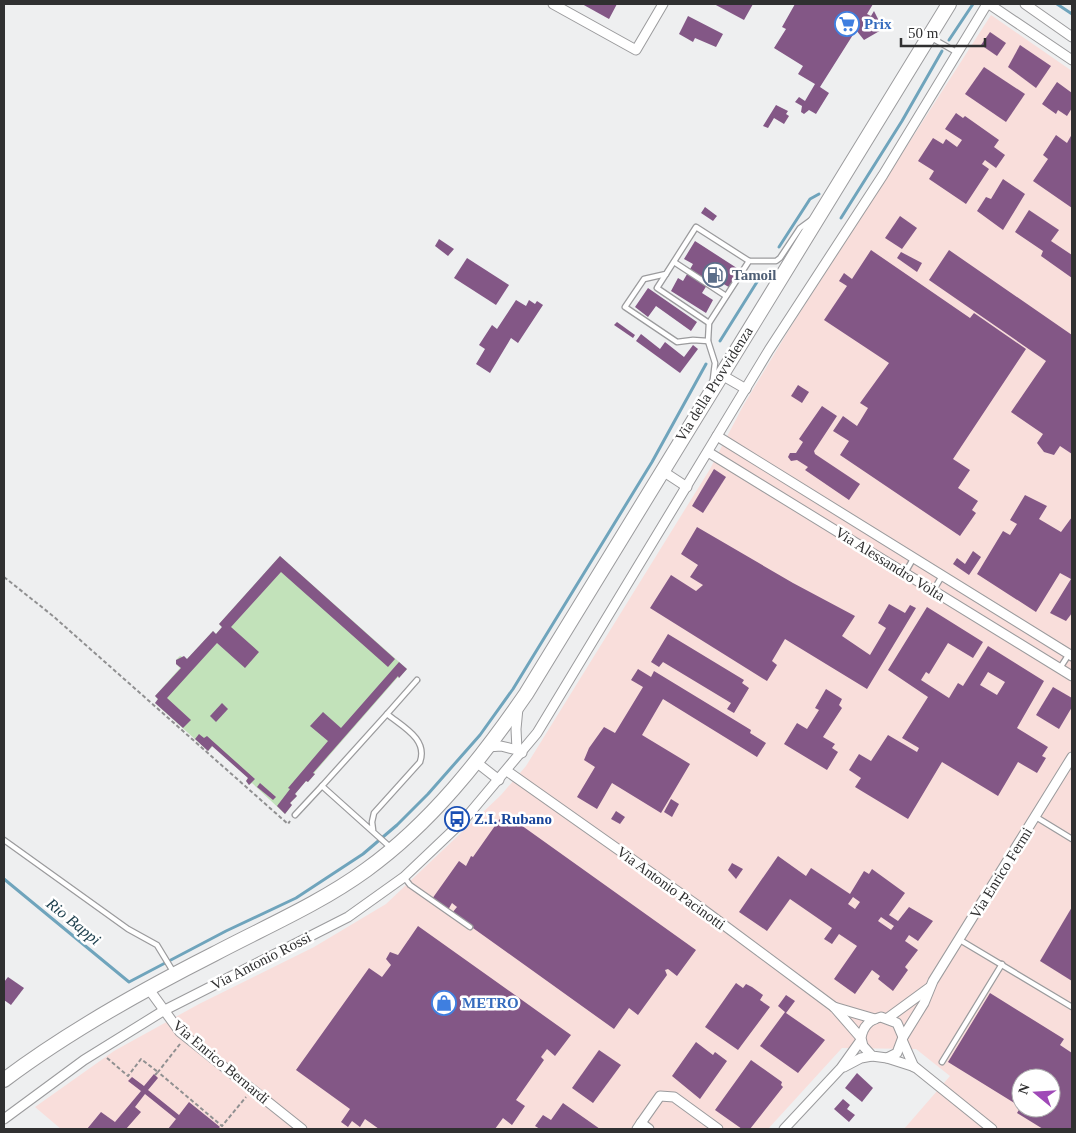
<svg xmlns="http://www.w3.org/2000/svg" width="1076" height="1133" font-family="Georgia,serif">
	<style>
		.industrial { fill: #f9dedb; fill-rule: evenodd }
		.green { fill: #c2e2ba }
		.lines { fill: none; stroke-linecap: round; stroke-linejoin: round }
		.stream { stroke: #6fa4bc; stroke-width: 3 }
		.building { fill: #835786; fill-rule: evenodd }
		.lane-casing { stroke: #9b9b9d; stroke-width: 7 }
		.street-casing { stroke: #9b9b9d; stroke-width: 11 }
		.primary-casing { stroke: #9b9b9d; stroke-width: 16 }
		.path { stroke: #909091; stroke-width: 2; stroke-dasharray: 4 2.5; stroke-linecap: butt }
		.lane { stroke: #fff; stroke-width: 4.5 }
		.street { stroke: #fff; stroke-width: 9 }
		.primary { stroke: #fff; stroke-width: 14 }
		.labels { text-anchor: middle; stroke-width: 5; stroke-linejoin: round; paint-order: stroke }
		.shop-label { font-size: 15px; font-weight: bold; fill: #366cbe; stroke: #fff; text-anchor: start }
		.service-label { font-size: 15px; font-weight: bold; fill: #4e5e75; stroke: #fff; text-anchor: start }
		.street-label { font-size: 15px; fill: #303031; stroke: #fff }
		.transit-label { font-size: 15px; font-weight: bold; fill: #164399; stroke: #fff; text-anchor: start }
		.water-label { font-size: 16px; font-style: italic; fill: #1b3e4c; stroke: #fff }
	</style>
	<rect width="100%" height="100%" fill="#eeeff0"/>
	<path class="industrial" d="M991 15 1072 71V1129H904L950 1076 916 1049 842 1048 768 1129H61L35 1107 114 1051 199 1004 314 947 386 904 501 795 526 766 710 469 743 406 790 328ZM1021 1078H1051V1108H1021Z"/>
	<polygon class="green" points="280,556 407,669 399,678 398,677 314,773 315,774 308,782 306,781 295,794 297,796 290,803 292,805 285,814 252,783 249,785 246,781 248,778 213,746 208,751 155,703 158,699 155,696 180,668 176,664 176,660 180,656 187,659 213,631 216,634 222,627 219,624"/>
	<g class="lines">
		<g class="stream">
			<polyline points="1057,4 1072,14"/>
			<polyline points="949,40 973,4"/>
			<polyline points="841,218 902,121 942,51"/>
			<polyline points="779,247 810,199 819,194"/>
			<polyline points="720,341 762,274"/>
			<polyline points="4,879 129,982 226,931 296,898 363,854 397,825 428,794 480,735 513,689 652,462 706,364"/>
		</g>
	</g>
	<g class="building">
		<polygon points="582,4 617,4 609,19"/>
		<polygon points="714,4 753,4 744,20"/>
		<polygon points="795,4 873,4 867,14 871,16 874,11 883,29 864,40 856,30 820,87 829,93 816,114 809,110 804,114 801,112 802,106 795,102 799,97 805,101 815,84 798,74 803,66 774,48 786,29 782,27"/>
		<polygon points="688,16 723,34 716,47 695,38 693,42 679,34"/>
		<polygon points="990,32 1006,43 997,56 981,45"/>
		<polygon points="1020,45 1051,66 1036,88 1008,67"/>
		<polygon points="984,67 1025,94 1006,122 965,94"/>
		<polygon points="1057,82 1072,93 1072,108 1067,116 1058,110 1056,114 1042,104"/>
		<polygon points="776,105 788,111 786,114 789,116 784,124 774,118 768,128 763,126"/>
		<polygon points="956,113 963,118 965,116 999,140 994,147 1005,155 996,168 985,160 982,164 989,169 966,204 929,179 934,171 918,161 933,138 943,144 946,139 957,147 962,140 945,129"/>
		<polygon points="1072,134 1072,208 1033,181 1048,159 1043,155 1056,135 1067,143"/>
		<polygon points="1003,179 1025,194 1003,230 977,211 986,197 991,199"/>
		<polygon points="705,207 717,216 713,221 701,213"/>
		<polygon points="1029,210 1059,230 1051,241 1072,255 1072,278 1041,256 1043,251 1015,232"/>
		<polygon points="900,216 917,228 902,249 885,238"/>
		<polygon points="439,239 454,249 448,256 435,246"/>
		<polygon points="695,241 743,272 732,289 712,277 702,293 713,300 706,313 671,291 678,278 683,281 693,264 684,259"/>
		<polygon points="871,250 970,318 974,313 1026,349 953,459 970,470 958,488 978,501 972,510 976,513 960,536 840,455 849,441 833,431 843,416 857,426 868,408 860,403 889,363 824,320 847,286 839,281 844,273 852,279"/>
		<polygon points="949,250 1072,335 1072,454 1060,446 1054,455 1044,452 1037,443 1043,434 1011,412 1046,361 929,280"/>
		<polygon points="901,252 922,263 917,272 897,258"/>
		<polygon points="467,258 509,285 496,305 454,278"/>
		<polygon points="648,288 697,322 691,331 656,306 648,317 635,307"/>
		<polygon points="516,300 526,306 529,300 535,304 537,301 543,305 518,343 511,338 490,373 476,364 485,349 479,345 492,325 497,329"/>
		<polygon points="617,322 635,335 633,338 614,325"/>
		<polygon points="641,334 660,349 665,342 684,357 693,345 698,349 680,373 636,341"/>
		<polygon points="798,385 809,392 802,403 791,396"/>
		<polygon points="822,406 837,416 814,451 815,454 860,484 849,500 805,470 808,467 797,460 791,461 788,457 790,453 796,453 803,442 799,439"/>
		<polygon points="714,469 726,477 703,513 692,506"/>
		<polygon points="1025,495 1047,506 1039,519 1061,532 1072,517 1072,613 1066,621 1050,613 1071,579 1060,573 1036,612 977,574 1003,531 1010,535 1017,524 1010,520"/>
		<polygon points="697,527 793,583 855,616 842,636 870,655 886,628 878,623 889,604 905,613 910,605 916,608 867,689 785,639 772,661 777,665 767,681 650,608 671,575 696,591 703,585 690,577 698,565 681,554"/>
		<polygon points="973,551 981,557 969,575 953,564 957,558 965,564"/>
		<polygon points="280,556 395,659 388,667 281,572 231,627 259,652 245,668 217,643 167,698 191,720 183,728 155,703 158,699 155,696 181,668 176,664 176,660 184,656 187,659 213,631 216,634 222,627 219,624"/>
		<path d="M927 607 983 642 973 658 948 643 929 674 926 672 921 680 949 698 958 683 963 686 988 646 1044 681 1017 728 1048 747 1042 756 1046 758 1037 773 1018 762 998 796 942 762 908 819 855 787 861 778 849 770 859 754 871 761 888 735 917 752 919 748 902 738 928 697 888 670ZM988 672 1005 682 997 695 980 685Z"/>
		<polygon points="668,634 744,680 742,683 749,688 734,713 727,709 731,703 663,662 659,667 651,662"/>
		<polygon points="399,662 407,669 399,678 398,676 313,773 315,774 308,782 306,781 295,794 297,796 290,803 292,805 285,814 277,806 290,789 288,788 328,741 310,726 323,712 341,728"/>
		<polygon points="638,669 651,677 654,671 751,730 750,733 766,743 757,757 663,699 642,735 690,764 661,813 612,783 597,809 577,797 595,767 584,760 589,748 604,727 615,733 643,687 631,680"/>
		<polygon points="1053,687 1072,698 1072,707 1059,729 1036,715"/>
		<polygon points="826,689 842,699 839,705 842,708 823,737 835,744 832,748 838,752 827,770 784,744 797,723 807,729 819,710 815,708"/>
		<polygon points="222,703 228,709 216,722 210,716"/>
		<polygon points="199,734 204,738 207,736 255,779 249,785 246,781 248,778 212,746 208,751 195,739"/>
		<polygon points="260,783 276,797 273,800 257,787"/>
		<polygon points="671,799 679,804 672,817 664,812"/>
		<polygon points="616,811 625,817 620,824 611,819"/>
		<polygon points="504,813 696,950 677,976 668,969 665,970 667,975 638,1015 629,1008 614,1029 452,913 457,907 452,903 448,910 432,899 459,861 466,866 471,856 473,857"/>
		<path d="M778 856 806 876 811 868 850 894 864 871 869 874 872 869 905 893 889 915 898 921 909 907 933 921 918 941 909 935 905 941 918 950 905 967 908 970 893 991 878 979 880 976 872 970 855 994 834 979 857 946 839 934 832 944 824 939 832 928 790 899 767 931 739 912ZM853 897 860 902 855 909 848 904ZM881 917 894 926 891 930 878 921Z"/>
		<polygon points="732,863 743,869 736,879 728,870"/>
		<polygon points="1072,907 1072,981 1040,961"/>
		<polygon points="418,926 571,1035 555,1056 547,1049 541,1057 544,1060 516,1100 525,1106 512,1125 503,1118 495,1129 379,1129 365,1119 360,1127 352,1121 348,1127 341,1122 350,1109 296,1070 369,968 382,977 391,965 386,959 390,952 398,955"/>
		<polygon points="8,977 24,988 11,1005 4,1000 4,982"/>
		<polygon points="736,983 743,988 746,984 752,987 763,995 760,1000 770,1007 738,1050 705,1027"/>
		<polygon points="990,993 1064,1039 1060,1045 1072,1053 1072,1129 1043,1129 1017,1113 1020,1108 1051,1108 1051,1078 1021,1078 1021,1107 948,1062"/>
		<polygon points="786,995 795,1001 786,1013 825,1040 798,1073 760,1046 785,1012 778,1006"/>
		<polygon points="696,1042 713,1055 715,1052 727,1061 700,1099 672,1076"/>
		<polygon points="599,1050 621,1065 593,1103 572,1088"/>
		<polygon points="751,1060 782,1082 781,1085 783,1087 750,1129 742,1129 715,1110"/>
		<polygon points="857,1073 873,1088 862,1102 845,1088"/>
		<polygon points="154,1074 158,1078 148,1090 179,1115 189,1102 220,1127 218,1129 168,1129 176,1119 145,1094 135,1107 141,1112 126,1129 87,1129 101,1112 115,1122 141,1091 128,1081 132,1077 144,1086"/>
		<polygon points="843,1099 850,1105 847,1109 855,1115 849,1122 834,1109"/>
		<polygon points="563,1103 600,1129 540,1129 535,1126 543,1115 551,1120"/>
	</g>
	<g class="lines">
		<defs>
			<g id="lane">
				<polyline points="930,37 958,53"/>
				<polyline points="674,262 726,296"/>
				<polyline points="666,274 657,288 709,323"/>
				<polyline points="708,341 693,340 677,342 625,307 644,279 666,274 696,227 749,261"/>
				<polyline points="713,379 715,363 708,341 709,323 749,261 776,261 780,258 800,228 811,220"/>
				<polyline points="905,573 913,559"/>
				<polyline points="933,591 942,576"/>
				<polyline points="1060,668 1069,654"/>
				<polyline points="387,714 417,680"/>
				<polyline points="295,815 322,786"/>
				<polyline points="1036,817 1072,839"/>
				<path d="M373 830 372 822 374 813 420 762C428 739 403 727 387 714L322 786 390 847"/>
				<polyline points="4,840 128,929 157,945 174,973"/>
				<polyline points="404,877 410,885 470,927"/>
				<polyline points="960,940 1072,1007"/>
				<polyline points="942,1062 1002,964"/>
			</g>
			<g id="street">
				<polyline points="553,4 636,50 663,4"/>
				<polyline points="989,4 1072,60"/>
				<polyline points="1025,4 1072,37"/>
				<polyline points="720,374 746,389"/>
				<polyline points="717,436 1072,656"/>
				<polyline points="708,452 1072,676"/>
				<polyline points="661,470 687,487"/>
				<polyline points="518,708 516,729 517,750 522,753"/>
				<polyline points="488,747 501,746 517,750"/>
				<polyline points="476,762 499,780"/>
				<path d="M507 771 701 908 834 1007 861 1038 863 1046 872 1056 887 1058 897 1053 903 1037 897 1023 881 1017C869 1020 863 1026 861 1038"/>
				<polyline points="148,988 180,1032 302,1129"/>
				<polyline points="834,1007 875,1019"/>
				<polyline points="888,1018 929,988"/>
				<polyline points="903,1037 924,1003 933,981 1072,757"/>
				<polyline points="903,1042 914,1067"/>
				<polyline points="887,1058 915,1067 992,1129"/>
				<polyline points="844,1067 861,1058 872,1056"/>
				<polyline points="4,1119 84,1060 163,1011 348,917 404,877 464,820 537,733 769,350 883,175 987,4"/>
				<polyline points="641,1123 660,1096 674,1097 718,1129"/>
				<polyline points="637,1129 641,1123 649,1129"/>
				<polyline points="784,1129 841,1068 861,1040"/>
			</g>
			<path id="primary" d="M4 1080C69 1031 141 991 214 954 265 927 319 904 366 870 431 823 481 759 526 694L949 4"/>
		</defs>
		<use href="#lane" class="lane-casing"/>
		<use href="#street" class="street-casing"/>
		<use href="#primary" class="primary-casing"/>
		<g class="path">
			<polyline points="4,577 53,616 288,824 290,821"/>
			<polyline points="180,1044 158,1072 222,1126 246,1097"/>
			<polyline points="107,1058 128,1076 141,1059 158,1072 155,1075"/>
		</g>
		<use href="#lane" class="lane"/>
		<use href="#street" class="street"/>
		<use href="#primary" class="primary"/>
	</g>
	<defs>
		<symbol id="supermarket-ring" viewBox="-11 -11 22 22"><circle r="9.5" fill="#fff" stroke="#3f7fe0" stroke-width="1.5"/><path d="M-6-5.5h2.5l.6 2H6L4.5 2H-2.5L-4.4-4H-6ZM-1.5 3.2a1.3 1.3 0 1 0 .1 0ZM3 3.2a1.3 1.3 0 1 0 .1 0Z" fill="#3f7fe0"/></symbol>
		<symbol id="fuel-ring" viewBox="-11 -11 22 22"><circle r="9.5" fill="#fff" stroke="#5c6f8a" stroke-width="1.5"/><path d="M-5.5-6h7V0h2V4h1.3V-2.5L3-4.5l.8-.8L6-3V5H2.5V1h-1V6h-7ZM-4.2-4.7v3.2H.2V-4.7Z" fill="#5c6f8a"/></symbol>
		<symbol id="bus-ring" viewBox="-11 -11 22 22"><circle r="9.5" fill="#fff" stroke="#1a4fb4" stroke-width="1.5"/><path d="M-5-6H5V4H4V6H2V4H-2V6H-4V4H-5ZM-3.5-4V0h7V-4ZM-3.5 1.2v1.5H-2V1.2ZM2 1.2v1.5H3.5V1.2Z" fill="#1a4fb4"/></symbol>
		<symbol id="shop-ring" viewBox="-11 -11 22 22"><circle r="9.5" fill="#fff" stroke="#3f7fe0" stroke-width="1.5"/><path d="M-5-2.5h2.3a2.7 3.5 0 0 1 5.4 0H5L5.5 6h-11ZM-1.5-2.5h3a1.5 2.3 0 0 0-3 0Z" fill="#3f7fe0"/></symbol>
	</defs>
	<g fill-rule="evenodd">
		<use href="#supermarket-ring" x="833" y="10" width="28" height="28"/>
		<use href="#fuel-ring" x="701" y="261" width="28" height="28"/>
		<use href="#bus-ring" x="443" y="805" width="28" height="28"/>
		<use href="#shop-ring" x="430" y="989" width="28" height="28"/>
	</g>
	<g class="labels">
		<g class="shop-label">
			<text x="864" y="29">Prix</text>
			<text x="462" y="1008">METRO</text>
		</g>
		<g class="service-label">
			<text x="732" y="280">Tamoil</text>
		</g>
		<g class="street-label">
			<text transform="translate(714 384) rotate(-58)" y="5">Via della Provvidenza</text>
			<text transform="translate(890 564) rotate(32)" y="5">Via Alessandro Volta</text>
			<text transform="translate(1001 873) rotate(-58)" y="5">Via Enrico Fermi</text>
			<text transform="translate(671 888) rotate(36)" y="5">Via Antonio Pacinotti</text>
			<text transform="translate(261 961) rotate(-27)" y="5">Via Antonio Rossi</text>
			<text transform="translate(221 1062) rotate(40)" y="5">Via Enrico Bernardi</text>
		</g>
		<g class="transit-label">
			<text x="474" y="824">Z.I. Rubano</text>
		</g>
		<g class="water-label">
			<text transform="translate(74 921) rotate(39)" y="6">Rio Bappi</text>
		</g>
	</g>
	<rect width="1076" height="1133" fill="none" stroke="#303031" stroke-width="10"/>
	<g transform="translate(1036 1093) rotate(288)"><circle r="24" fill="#ffffff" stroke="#acacad"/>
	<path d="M0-4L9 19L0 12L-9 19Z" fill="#9f49b7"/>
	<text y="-8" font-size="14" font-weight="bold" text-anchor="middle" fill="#303031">N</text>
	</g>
	<path d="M901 38v8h84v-8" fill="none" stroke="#303031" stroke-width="2.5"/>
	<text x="908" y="38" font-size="15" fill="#303031" stroke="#ffffff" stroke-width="4" paint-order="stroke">50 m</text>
</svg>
